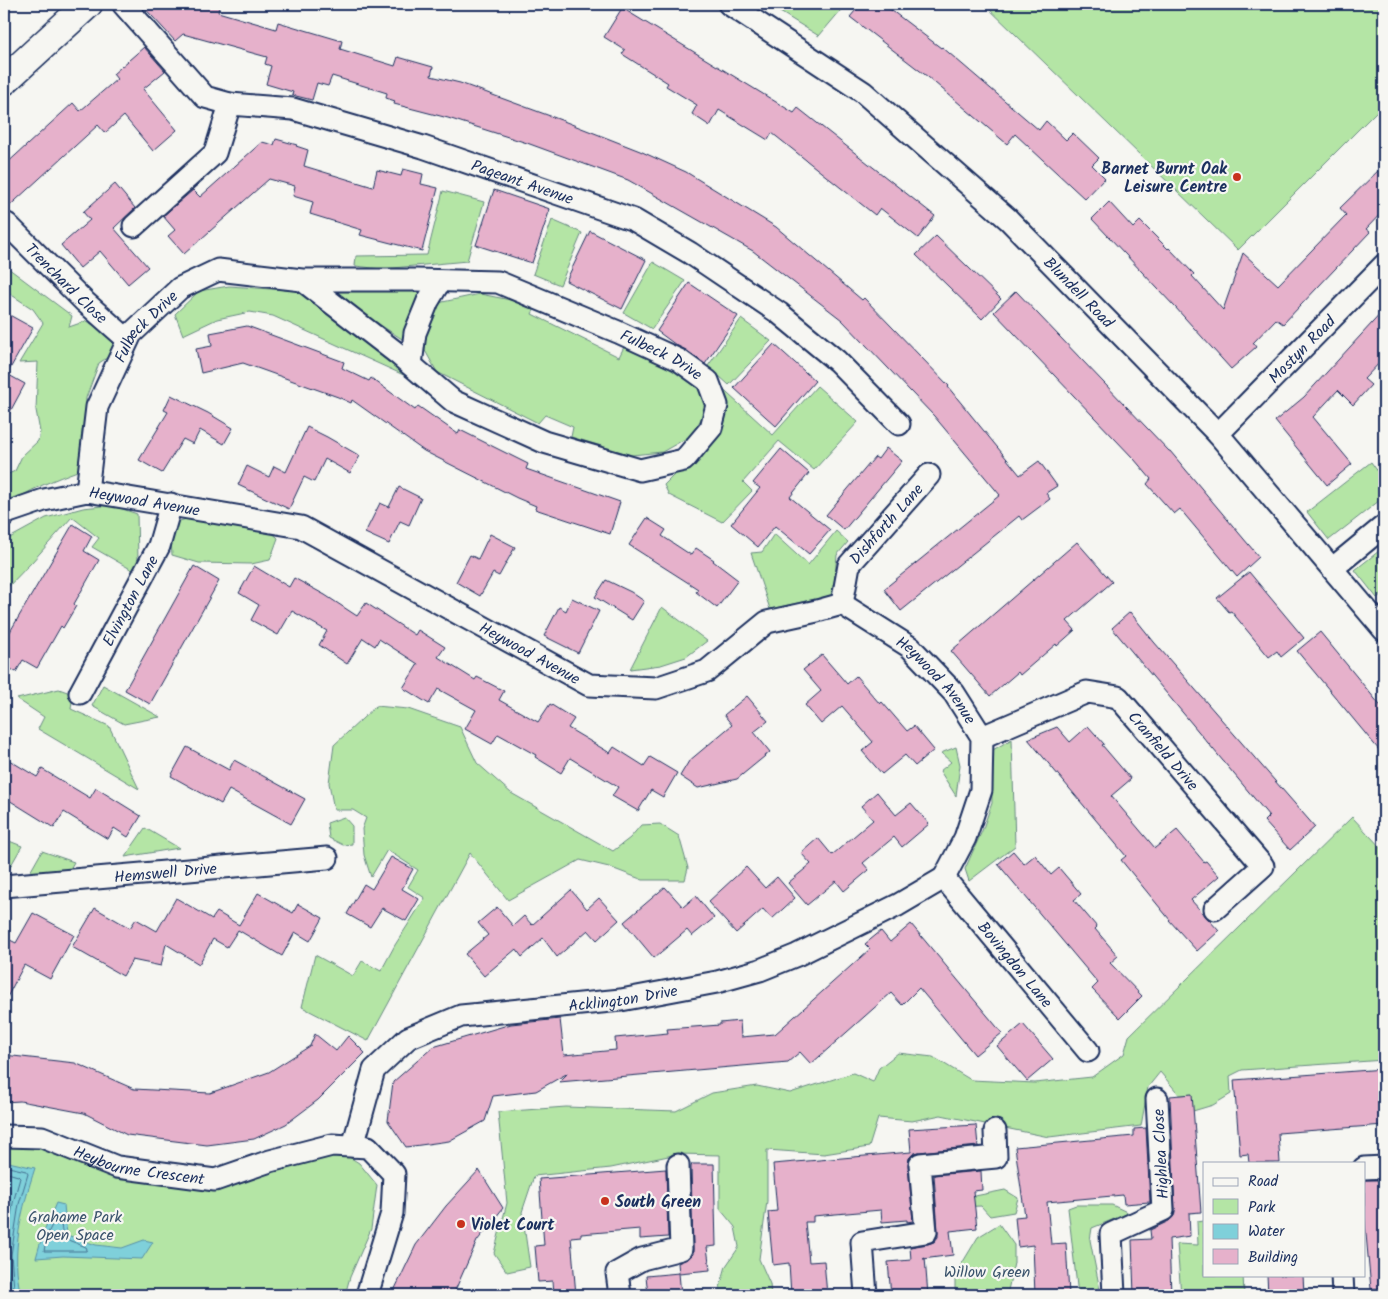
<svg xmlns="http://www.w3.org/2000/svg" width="1388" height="1299" font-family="Kalam,sans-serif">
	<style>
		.green { fill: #b4e5a5; stroke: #688a82 }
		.water { fill: #7fd0da; stroke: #5790a8 }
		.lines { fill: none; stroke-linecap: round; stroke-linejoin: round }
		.shore { stroke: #436f90; stroke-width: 1 }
		.building { fill: #e6b1cb; stroke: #1b2f5e }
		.minor-casing { stroke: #1b2f5e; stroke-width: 25 }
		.tertiary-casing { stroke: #1b2f5e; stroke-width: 31 }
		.minor { stroke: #f6f6f2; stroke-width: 21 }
		.tertiary { stroke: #f6f6f2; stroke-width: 28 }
		.poi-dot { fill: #c8321e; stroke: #f6f6f2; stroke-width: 2 }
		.labels { text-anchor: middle; stroke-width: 4.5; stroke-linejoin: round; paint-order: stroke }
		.poi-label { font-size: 16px; font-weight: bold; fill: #1b2f5e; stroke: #f6f6f2; text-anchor: start }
		.street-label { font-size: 16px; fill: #1b2f5e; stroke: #f6f6f2 }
		.park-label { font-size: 16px; fill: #3a536c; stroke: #f6f6f2 }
	</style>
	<rect width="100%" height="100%" fill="#f6f6f2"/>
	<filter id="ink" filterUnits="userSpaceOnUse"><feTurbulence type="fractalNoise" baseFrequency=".02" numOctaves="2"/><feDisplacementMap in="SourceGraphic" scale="10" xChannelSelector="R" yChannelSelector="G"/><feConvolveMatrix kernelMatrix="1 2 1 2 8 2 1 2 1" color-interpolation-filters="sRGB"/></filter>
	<g filter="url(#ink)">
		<g class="green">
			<polygon points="767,4 846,4 819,36"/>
			<polygon points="984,4 1384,4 1384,104 1238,250"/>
			<polygon points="443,191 484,202 467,261 382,269 355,266 356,256 427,255"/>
			<polygon points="552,220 582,233 560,285 533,274"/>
			<polygon points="653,262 685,281 652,329 624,313"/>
			<path d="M4 265 72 316 69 327 86 321 109 333 116 352 99 363 86 398 84 444 80 470C53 480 28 490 4 507V476L15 471 22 456 38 441 40 432 36 410 38 362 19 363 43 323 33 309 4 290Z"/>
			<polygon points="229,286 298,291 408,377 273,316 250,312 217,319 183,335 175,314 199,291"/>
			<polygon points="325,289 424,290 405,341"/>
			<polygon points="480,294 521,302 535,308 532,314 619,357 624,347 666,366 703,392 706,410 692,435 662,452 632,455 571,437 573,427 545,415 538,423 437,372 423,347 426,327 438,303"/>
			<polygon points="741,319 771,341 729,385 708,366"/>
			<polygon points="717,384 773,435 817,386 858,422 814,470 779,441 743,482 752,491 722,522 669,495 664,485 677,472 699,462 716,436"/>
			<polygon points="1371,462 1384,480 1384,497 1329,540 1307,512"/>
			<polygon points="111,505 137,514 138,560 134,571 92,547 99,538 72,517 32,562 4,591 4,541 46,518 83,508"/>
			<polygon points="190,518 266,527 278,538 270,560 251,564 199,563 172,555 171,540 176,522"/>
			<polygon points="836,531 848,542 837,555 833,595 770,609 751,553 762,552 774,534 808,565"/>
			<polygon points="1384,547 1384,592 1377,598 1355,570"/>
			<polygon points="662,607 707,641 686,657 661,665 630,669"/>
			<polygon points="103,685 160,717 124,724 92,706"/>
			<polygon points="59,689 73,694 71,709 109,726 139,789 38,729 44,717 17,699"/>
			<polygon points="376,706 408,709 460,727 477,763 511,793 613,851 630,838 641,825 660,824 679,836 688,868 685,880 643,880 609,867 580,860 508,900 470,853 368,1041 302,1007 315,955 353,976 362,961 381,971 395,945 425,898 408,887 418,870 387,850 371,877 364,855 362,829 366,818 353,810 334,810 329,783 334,745"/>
			<polygon points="1012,739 1015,846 969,881 965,869 982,831 992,803 991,751"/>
			<polygon points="956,747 960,765 956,796 940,771 951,762 941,753"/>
			<polygon points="344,817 352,826 352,844 343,845 329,838 327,823"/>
			<polygon points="1352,817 1384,851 1384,1060 1242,1070 1230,1076 1231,1094 1213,1105 1193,1111 1160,1072 1148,1087 1141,1126 1049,1137 941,1115 912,1121 878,1118 869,1147 824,1154 767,1150 767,1201 759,1259 770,1284 771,1295 718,1295 726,1266 739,1247 735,1227 720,1209 720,1155 678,1154 611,1168 534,1176 522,1212 530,1267 507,1272 494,1253 507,1203 498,1112 566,1107 676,1111 712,1093 757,1086 790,1093 853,1073 873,1082 879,1068 898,1053 933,1057 971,1080 1035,1083 1092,1077 1124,1054 1129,1036"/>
			<polygon points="145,828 179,848 125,857"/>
			<polygon points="4,839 22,846 6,874 4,874"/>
			<polygon points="42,851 74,862 70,869 29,874"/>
			<polygon points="4,1135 217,1181 330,1145 359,1163 377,1185 371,1229 350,1277 345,1295 4,1295"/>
			<polygon points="1005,1190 1018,1198 1014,1212 990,1216 981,1206 957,1207 960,1199"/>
			<polygon points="1076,1205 1112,1205 1129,1213 1092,1228 1090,1240 1101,1295 1078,1295 1068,1208"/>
			<polygon points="1204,1221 1204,1275 1243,1275 1244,1294 1242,1295 1181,1295 1177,1244 1198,1245 1197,1222"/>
			<polygon points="999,1224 1014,1245 1014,1263 1007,1295 955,1295 955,1275 978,1237"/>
		</g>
		<g class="water">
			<path d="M4 1161 35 1168C22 1208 10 1253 21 1295H4Z"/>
			<polygon points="56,1203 64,1205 67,1235 96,1245 122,1248 144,1240 153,1242 142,1259 63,1256 36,1258 43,1233"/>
		</g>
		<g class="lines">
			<g class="shore">
				<polyline points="4,1166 26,1171 28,1174 19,1204 11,1255 14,1288 16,1295"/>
				<polyline points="4,1172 18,1176 20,1178 13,1203 5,1255 10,1295"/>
				<polygon points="58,1216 60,1217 63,1238 86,1247 87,1249 86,1251 44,1251 47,1235 56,1217"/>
			</g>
		</g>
		<g class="building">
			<polygon points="141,4 220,4 218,12 276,29 278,22 342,41 340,49 395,66 398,57 433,67 431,76 460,83 561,120 640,151 686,172 776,227 862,300 864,298 949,386 948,387 1020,475 1039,461 1057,486 1046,493 1050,499 1022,520 1019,516 901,611 884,589 1000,495 934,416 842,320 753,251 628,180 527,143 448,118 394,104 395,101 386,98 387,93 332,76 328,86 317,83 312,100 292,95 293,92 266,84 271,66 265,64 267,57 183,34 175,41"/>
			<polygon points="861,4 883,4 941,48 942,47 1039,130 1046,121 1066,140 1073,133 1099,158 1092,165 1105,178 1085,199 1015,134 1007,144 928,77 850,17"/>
			<polygon points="622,8 794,113 798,108 935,216 918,238 880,208 875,215 772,133 768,140 719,110 710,126 692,114 697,105 666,86 668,83 622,54 625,50 604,37"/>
			<polygon points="144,47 165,71 143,89 177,130 153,151 124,116 105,133 98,125 4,211 4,166 73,103 80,111 117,79 113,74"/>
			<polygon points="276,139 297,145 296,146 308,150 304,166 373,187 377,170 401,176 403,169 423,174 421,184 438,188 422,251 360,235 362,230 310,214 313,202 293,196 295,186 269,179 184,254 168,236 175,230 163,216 193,190 200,197 262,142 274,145"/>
			<polygon points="1384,165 1384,210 1366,229 1370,232 1283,324 1276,319 1253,343 1256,347 1231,369 1175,307 1092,219 1109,202 1133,228 1140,221 1168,249 1169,248 1194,274 1192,276 1223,310 1243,253 1278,285 1346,215 1340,208"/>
			<polygon points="115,184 135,208 114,228 148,267 128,284 100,251 80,268 61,245 90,220 83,212"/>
			<polygon points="494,190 550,209 532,263 476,245"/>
			<polygon points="590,231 646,260 622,309 566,281"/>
			<polygon points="936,236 1001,299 982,319 916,255"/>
			<polygon points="689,283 738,316 705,364 686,350 676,345 657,331"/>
			<polygon points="1016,291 1169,451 1170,451 1259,557 1237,577 1180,509 1174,514 1147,484 1151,479 1134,459 994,312"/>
			<polygon points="1384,310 1384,358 1364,379 1371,385 1353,405 1338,390 1313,417 1352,464 1327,485 1275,421 1304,397"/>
			<polygon points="4,312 33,328 7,374 25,384 4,423"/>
			<polygon points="247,326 344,362 342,368 369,381 371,378 415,410 418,406 458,434 460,430 528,464 526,469 620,502 610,534 535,509 536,506 517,498 424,451 352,400 351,403 338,397 243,363 201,373 196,349 212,346 210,333"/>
			<polygon points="774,344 815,381 776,426 734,388"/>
			<polygon points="171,395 208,413 233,428 224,444 200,430 193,444 183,439 162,473 139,460 168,412 164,410"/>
			<polygon points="307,427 327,437 360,456 350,473 325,459 314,482 304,477 289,509 238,485 247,466 269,477 274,466 286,472"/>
			<polygon points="886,448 902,461 844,530 826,515 875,457 878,459"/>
			<polygon points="781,449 809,473 790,497 830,530 809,554 775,526 758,547 731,524 760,488 753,483"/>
			<polygon points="399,487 421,498 409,525 400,521 389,544 365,533 380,503 389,507"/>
			<polygon points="647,518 666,530 662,536 691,555 696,548 714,560 713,561 738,580 717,608 696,592 698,589 629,545"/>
			<polygon points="73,524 92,536 84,551 99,560 74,604 76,606 63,628 61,626 37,668 23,660 16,672 4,665 4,642"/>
			<polygon points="490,534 515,547 499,576 493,573 480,596 456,582 470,555 478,559"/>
			<polygon points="1077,542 1112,582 1067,621 1075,630 1057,646 1056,644 1020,675 1018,672 990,696 951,651"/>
			<polygon points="194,566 219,581 150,704 125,690"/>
			<polygon points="254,566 289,587 294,578 325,595 357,616 366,603 415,635 418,630 445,647 438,657 475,680 477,677 504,691 499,700 538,722 550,704 574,719 568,728 610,753 614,747 644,766 650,757 677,773 663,797 651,790 638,811 612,796 618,787 570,758 561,773 535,757 536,755 498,734 492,744 465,729 476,710 438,689 429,704 403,688 418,664 379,639 375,646 363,638 347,664 319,645 327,631 292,611 278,635 251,620 259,605 239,593"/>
			<polygon points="1249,572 1304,638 1281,657 1277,651 1269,657 1231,611 1229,612 1217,598"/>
			<polygon points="606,580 631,592 644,601 632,620 595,597"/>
			<polygon points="572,598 599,611 578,653 544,636 559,607 566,611"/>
			<polygon points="1130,612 1154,642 1315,827 1290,850 1264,821 1269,816 1112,628"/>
			<polygon points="1320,632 1384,710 1384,756 1297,651"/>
			<polygon points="822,655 847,684 856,676 880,704 882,702 907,731 914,726 934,750 915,766 905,755 882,774 862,751 873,742 842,706 821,724 805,705 821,691 803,670"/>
			<polygon points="747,696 768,721 754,732 770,752 737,779 698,788 680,776 689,761 732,725 724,715"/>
			<polygon points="1088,726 1104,744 1102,745 1131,779 1111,796 1155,848 1177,830 1204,862 1206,861 1219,876 1191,900 1219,931 1197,951 1169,920 1170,920 1121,860 1126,856 1028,739 1057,727 1070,742"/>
			<polygon points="187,747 229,770 234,760 305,799 291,824 229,790 221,804 171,776"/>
			<polygon points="4,757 37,777 42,769 90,798 96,788 141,816 128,837 114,828 108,839 64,812 54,828 4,797"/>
			<polygon points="877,792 896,815 911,803 929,824 902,847 894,837 863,863 869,870 844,891 836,881 807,905 788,883 811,864 801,853 818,838 832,855 873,820 861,806"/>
			<polygon points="1013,851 1024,864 1035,855 1051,875 1059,868 1081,894 1074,900 1097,927 1095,929 1118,956 1110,963 1142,996 1120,1018 1092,989 1098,983 998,864"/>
			<polygon points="391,857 413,869 402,889 419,899 406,921 382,908 370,927 347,914 364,884 372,889"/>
			<polygon points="746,867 765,888 777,877 795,898 772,919 763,909 736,933 708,902"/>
			<polygon points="665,887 683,907 696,896 714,918 692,936 687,930 654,958 624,922"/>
			<polygon points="571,890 587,909 599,898 619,920 597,940 588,930 557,957 543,938 522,957 516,949 484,976 465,954 488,935 478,923 497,907 513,926 524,916 532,925"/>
			<polygon points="258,893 293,913 298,904 323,918 310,941 295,932 282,956 238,930 227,947 213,939 199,964 166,944 161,966 132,960 123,976 72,947 95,908 130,928 136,919 157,931 176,898 212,919 217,912 239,925"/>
			<polygon points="33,913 74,935 50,979 24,965 4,1003 4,937 16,943"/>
			<polygon points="911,924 1002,1033 975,1055 919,988 902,1005 891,993 811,1064 800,1052 788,1062 559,1082 568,1073 536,1091 493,1096 485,1121 449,1141 406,1147 388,1121 393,1082 433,1047 511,1024 560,1019 564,1055 616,1050 615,1038 668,1033 667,1029 720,1025 720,1023 740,1021 741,1037 775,1034 870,949 865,944 881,931 890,942"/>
			<polygon points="1023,1024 1053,1059 1027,1081 997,1046"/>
			<polygon points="315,1034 336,1051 348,1036 365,1053 318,1100 286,1124 254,1139 207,1145 127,1135 84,1113 20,1101 4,1102 4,1055 75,1063 134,1089 210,1093 269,1072 310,1046"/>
			<polygon points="1384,1069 1384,1125 1278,1133 1280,1163 1249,1163 1248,1154 1240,1155 1234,1080"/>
			<polygon points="1192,1094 1201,1212 1189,1213 1190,1236 1169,1239 1171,1295 1134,1295 1132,1240 1151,1239 1150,1230 1169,1221 1174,1216 1175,1210 1170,1096"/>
			<polygon points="976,1125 978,1146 919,1152 913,1154 909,1158 908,1165 913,1221 907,1222 907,1220 882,1222 881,1210 813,1216 813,1222 805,1222 809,1262 824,1261 827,1295 791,1295 789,1263 773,1265 768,1212 777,1211 773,1164 911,1152 909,1129"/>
			<polygon points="1146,1128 1150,1202 1124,1204 1123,1195 1047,1202 1051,1244 1066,1243 1069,1295 1035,1295 1033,1245 1018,1247 1015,1217 1025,1216 1015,1147 1134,1136 1134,1129"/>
			<polygon points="692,1164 714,1164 716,1246 707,1247 710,1270 679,1273 678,1263 689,1258 693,1254 693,1249 691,1167"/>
			<polygon points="666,1169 668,1237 640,1239 640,1229 581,1234 581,1236 571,1237 576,1295 554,1295 553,1281 538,1282 535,1246 544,1245 539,1179"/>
			<polygon points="479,1170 503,1208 477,1241 453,1295 392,1295 416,1245 446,1206"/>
			<polygon points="981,1171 982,1190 973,1191 977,1228 950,1231 953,1255 923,1259 925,1258 928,1295 891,1295 888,1262 911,1260 910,1247 928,1244 934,1242 938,1237 938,1231 934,1175"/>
			<polygon points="1364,1180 1384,1180 1384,1288 1371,1289 1364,1212"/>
			<polygon points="679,1273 681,1295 648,1295 646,1276"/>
			<polygon points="1267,1275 1303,1275 1304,1295 1268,1295"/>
		</g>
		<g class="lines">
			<defs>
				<g id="minor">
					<path id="s1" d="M123 4 205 97 230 104 293 109 423 147 634 220 690 253 779 313 837 361 899 424"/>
					<path id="s2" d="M729 4 863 92 1008 219 1218 434 1384 630"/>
					<path id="s3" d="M7 224 85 302 128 340"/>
					<polyline points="134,226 215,153 230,104"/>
					<polyline points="411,365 415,333 428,301 440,281"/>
					<path id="s4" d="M1218 434 1384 265"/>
					<path id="s5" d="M87 491 97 407 131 334 180 288 218 270 302 280H415L498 282 618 332 679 360 708 381 717 405 711 428 684 460 640 470 544 442 453 401 398 354 302 280"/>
					<path id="s6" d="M4 516 6 513 44 500 87 491 301 527 589 685 656 688 707 671 767 622 817 611 842 604 910 647 954 693 982 737 981 790 965 838 944 878"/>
					<polyline points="1333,568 1384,526"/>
					<path id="s7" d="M842 604 849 565 929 475"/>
					<path id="s8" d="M80 693 159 546 171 504"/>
					<path id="s9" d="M982 737 1087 692 1118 697 1263 866 1215 909"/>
					<path id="s10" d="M944 878 1088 1051"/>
					<path id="s11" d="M4 886 327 858"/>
					<path id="s12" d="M4 1136 42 1137 117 1167 215 1180 270 1161 332 1145 368 1147 394 1174 392 1213 367 1295"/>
					<path id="s13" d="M353 1146 374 1070 408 1038 461 1016 621 1000 717 982 760 970 797 955 898 905 944 878"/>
					<polyline points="1364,1168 1384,1167"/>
					<polyline points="1342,1275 1343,1295"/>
					<polyline points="620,1295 617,1273 642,1259 681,1249 678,1165"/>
					<polyline points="866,1295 862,1242 926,1232 920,1164 996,1157 995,1131"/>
					<polyline points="1114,1295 1111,1234 1163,1210 1157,1099"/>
				</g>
				<polyline id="tertiary" points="4,81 88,4"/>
			</defs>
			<use href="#minor" class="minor-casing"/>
			<use href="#tertiary" class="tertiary-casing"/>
			<use href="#minor" class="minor"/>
			<use href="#tertiary" class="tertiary"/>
		</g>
	</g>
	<g class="poi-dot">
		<circle cx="1237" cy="177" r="5"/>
		<circle cx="605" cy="1201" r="5"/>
		<circle cx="461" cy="1224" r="5"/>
	</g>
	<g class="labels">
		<g class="poi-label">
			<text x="1227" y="174" text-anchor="end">Barnet Burnt Oak<tspan x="1227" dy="18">Leisure Centre</tspan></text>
			<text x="615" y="1207">South Green</text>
			<text x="471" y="1230">Violet Court</text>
		</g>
		<g class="street-label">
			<text dy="6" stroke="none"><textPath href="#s1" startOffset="454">Pageant Avenue</textPath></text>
			<text dy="6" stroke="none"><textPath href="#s3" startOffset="84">Trenchard Close</textPath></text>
			<text dy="6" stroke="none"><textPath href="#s2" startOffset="455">Blundell Road</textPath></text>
			<text dy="6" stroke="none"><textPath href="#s5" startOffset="180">Fulbeck Drive</textPath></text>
			<text dy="6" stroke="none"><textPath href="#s4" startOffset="119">Mostyn Road</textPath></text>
			<text dy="6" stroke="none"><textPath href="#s5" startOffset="734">Fulbeck Drive</textPath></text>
			<text dy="6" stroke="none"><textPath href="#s6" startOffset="146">Heywood Avenue</textPath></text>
			<text dy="6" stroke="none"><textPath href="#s7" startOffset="95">Dishforth Lane</textPath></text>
			<text dy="6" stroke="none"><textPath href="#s8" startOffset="105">Elvington Lane</textPath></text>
			<text dy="6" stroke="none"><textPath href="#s6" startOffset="566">Heywood Avenue</textPath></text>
			<text dy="6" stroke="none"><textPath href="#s6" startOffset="1031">Heywood Avenue</textPath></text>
			<text dy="6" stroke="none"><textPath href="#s9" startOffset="216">Cranfield Drive</textPath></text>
			<text dy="6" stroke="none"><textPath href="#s11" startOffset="162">Hemswell Drive</textPath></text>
			<text dy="6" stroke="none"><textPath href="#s10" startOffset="112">Bovingdon Lane</textPath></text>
			<text dy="6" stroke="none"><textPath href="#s13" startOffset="346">Acklington Drive</textPath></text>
			<text transform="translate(1160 1154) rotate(-93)" y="6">Highlea Close</text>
			<text dy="6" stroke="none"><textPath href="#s12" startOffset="140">Heybourne Crescent</textPath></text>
		</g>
		<g class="park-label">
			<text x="75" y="1222">Grahame Park<tspan x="75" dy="18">Open Space</tspan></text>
			<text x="987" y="1277">Willow Green</text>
		</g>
	</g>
	<rect width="1388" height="1299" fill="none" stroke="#f6f6f2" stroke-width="20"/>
	<rect x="10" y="10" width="1368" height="1279" fill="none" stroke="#1b2f5e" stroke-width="2" filter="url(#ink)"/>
	<rect x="1203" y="1162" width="162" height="115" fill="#f6f6f2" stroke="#9ea6b7"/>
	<rect x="1213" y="1178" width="25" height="8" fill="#f6f6f2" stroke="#9ea6b7"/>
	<text x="1248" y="1186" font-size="15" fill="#1b2f5e">Road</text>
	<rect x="1213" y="1199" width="25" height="15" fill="#b4e5a5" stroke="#9ea6b7"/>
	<text x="1248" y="1212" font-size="15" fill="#1b2f5e">Park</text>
	<rect x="1213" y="1224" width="25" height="15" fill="#7fd0da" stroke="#9ea6b7"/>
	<text x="1248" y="1236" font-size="15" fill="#1b2f5e">Water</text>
	<rect x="1213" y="1249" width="25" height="15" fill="#e6b1cb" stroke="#9ea6b7"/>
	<text x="1248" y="1262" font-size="15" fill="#1b2f5e">Building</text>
</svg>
